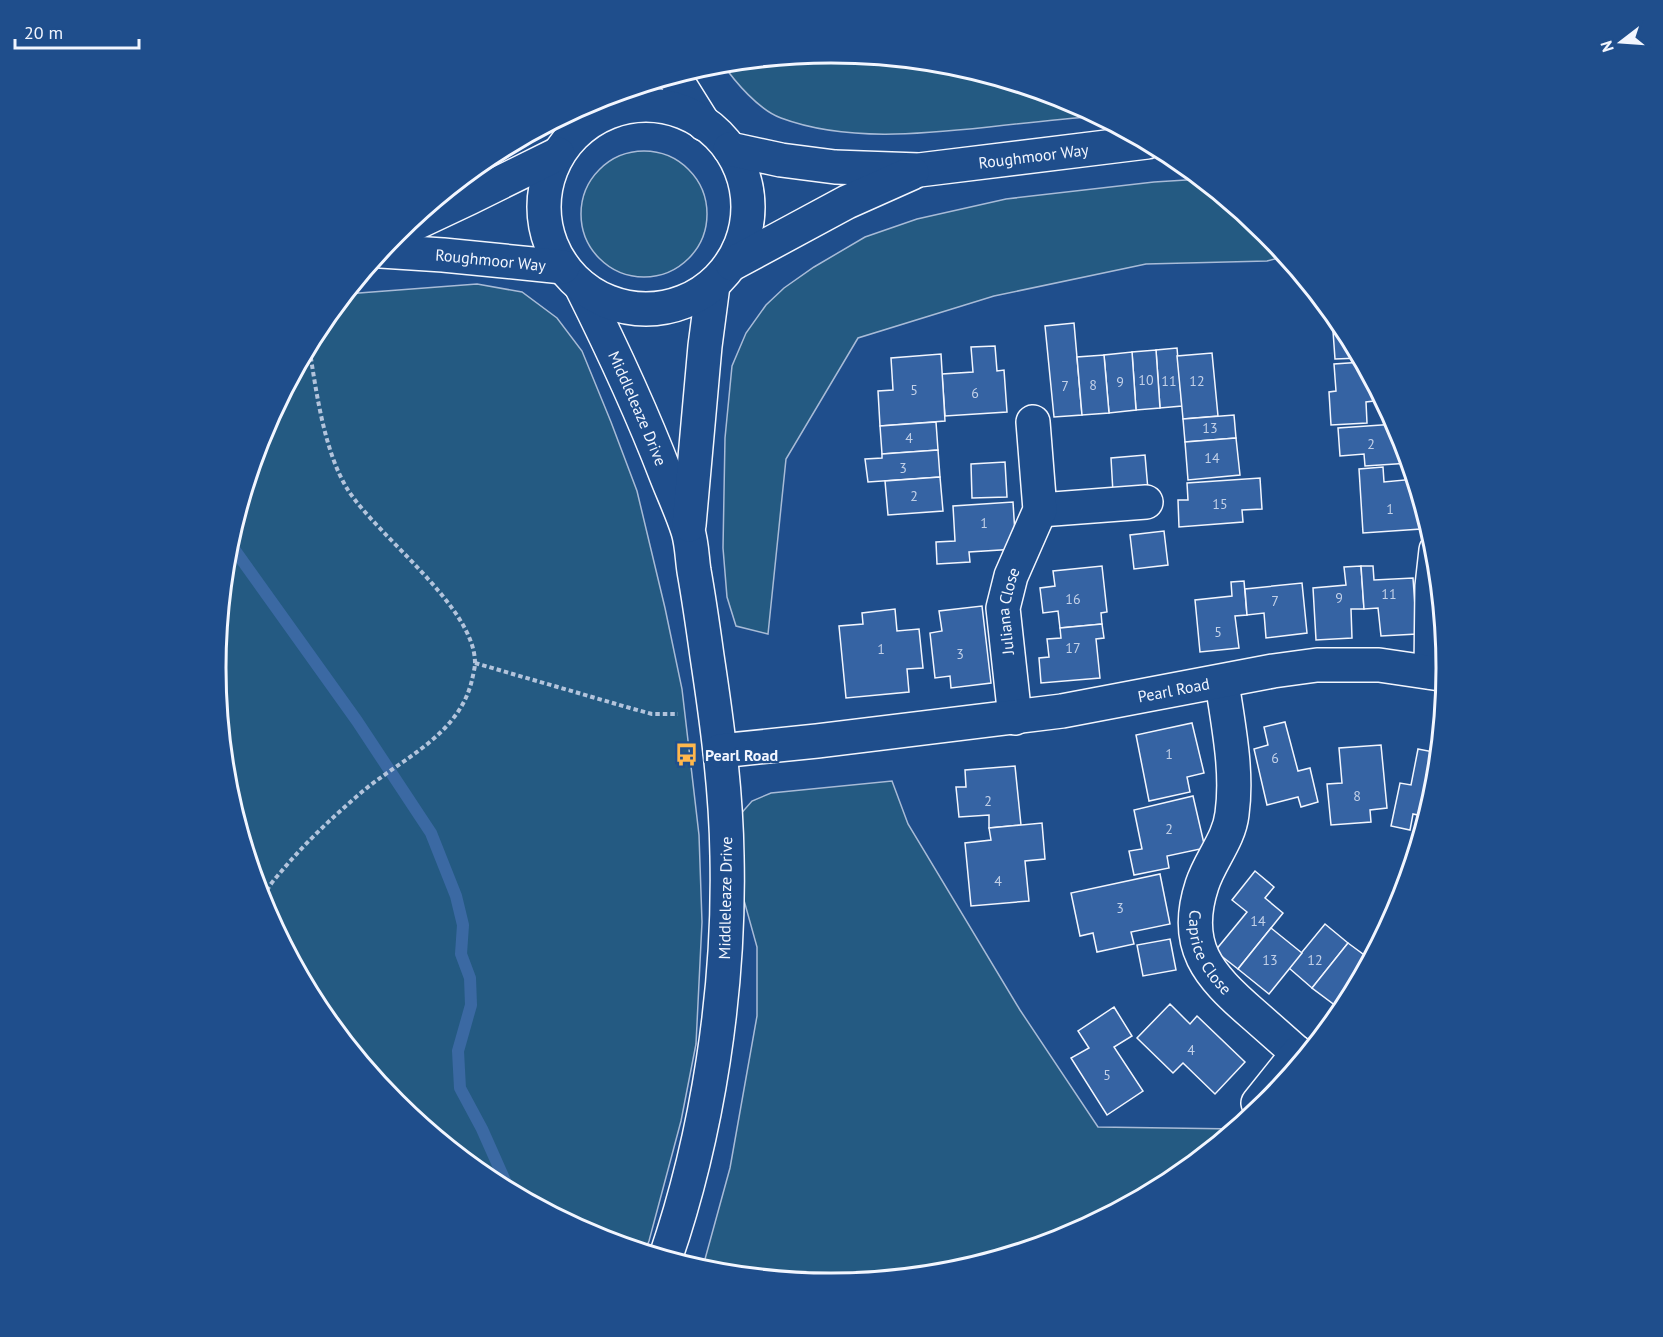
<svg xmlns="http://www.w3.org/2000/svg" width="1663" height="1337" font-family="'PT Sans',sans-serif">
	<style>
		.green { fill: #245a82; stroke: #a8bbd7; stroke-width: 1.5 }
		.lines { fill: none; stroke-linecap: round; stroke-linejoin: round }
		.stream { stroke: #3b69a3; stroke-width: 12 }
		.building { fill: #3563a3; stroke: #f2f6ff; stroke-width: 1.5 }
		.minor-casing { stroke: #f2f6ff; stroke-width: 36 }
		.secondary-casing { stroke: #f2f6ff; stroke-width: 36 }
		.path { stroke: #b3c4dc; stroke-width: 4; stroke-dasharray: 4.5 3; stroke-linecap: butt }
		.minor { stroke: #1f4e8c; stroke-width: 33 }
		.secondary { stroke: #1f4e8c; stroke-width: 33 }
		.labels { text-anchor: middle; stroke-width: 4.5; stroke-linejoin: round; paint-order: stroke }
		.number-label { font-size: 14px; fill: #c3d1e8 }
		.street-label { font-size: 16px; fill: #f2f6ff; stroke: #1f4e8c }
		.poi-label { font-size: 16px; font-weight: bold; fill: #f2f6ff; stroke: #1f4e8c; text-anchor: start }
		.rim { fill: none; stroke: #f2f6ff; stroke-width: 3 }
	</style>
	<rect width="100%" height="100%" fill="#1f4e8c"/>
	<g class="green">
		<path d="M832 53 952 64 1068 100 1098 116C1061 119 1025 123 989 127 923 134 845 142 781 118 759 110 735 82 722 63Z"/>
		<circle cx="644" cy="214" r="63"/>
		<polygon points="1202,179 1267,233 1286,256 1267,261 1146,264 994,296 858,338 786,459 768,634 736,626 727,597 723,548 725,438 732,366 746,333 766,305 784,288 814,267 865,237 917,219 1006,199 1154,182"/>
		<polygon points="477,284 522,292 557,318 582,351 611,422 637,491 665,608 682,689 699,835 702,922 696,1044 681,1121 649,1241 644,1252 595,1237 489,1180 396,1104 319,1010 262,904 227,788 216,668 227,548 263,432 320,326 346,294"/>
		<polygon points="892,781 908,824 1020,1010 1098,1127 1237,1129 1173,1181 1067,1238 951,1273 832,1284 711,1273 702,1270 730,1168 757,1016 757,947 735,868 738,817 752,801 771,793"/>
	</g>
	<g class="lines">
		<polyline class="stream" points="229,542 357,721 431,833 456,896 463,925 461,954 470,978 471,1005 458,1051 460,1088 482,1129 510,1192"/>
	</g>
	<g class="building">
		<polygon points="1331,311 1344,327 1346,330 1333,331"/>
		<polygon points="1074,323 1082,415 1054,417 1045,326"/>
		<polygon points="1346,330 1360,358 1335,359 1333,331"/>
		<polygon points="995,346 997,371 1004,370 1007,412 945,416 942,374 973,372 971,347"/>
		<polygon points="1177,348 1182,406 1160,408 1156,350"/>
		<polygon points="1156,350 1160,408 1136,410 1132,352"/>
		<polygon points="1132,352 1136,410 1109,413 1104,355"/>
		<polygon points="1212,353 1218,416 1183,419 1177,356"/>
		<polygon points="941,354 945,421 880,426 878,391 893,390 891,358"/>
		<polygon points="1104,355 1109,413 1082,415 1077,357"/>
		<polygon points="1363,362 1383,400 1366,402 1367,423 1331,425 1329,392 1336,391 1334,364"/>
		<polygon points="1234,415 1236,438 1185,442 1183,419"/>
		<polygon points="936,422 938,450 882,454 880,426"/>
		<polygon points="1396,424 1401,433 1410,463 1365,466 1364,454 1340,456 1338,428"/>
		<polygon points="1236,438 1240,475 1188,480 1185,442"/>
		<polygon points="938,450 940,477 868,482 865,459 882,458 882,454"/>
		<polygon points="1145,455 1148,490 1113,493 1111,458"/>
		<polygon points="1005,462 1007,497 972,498 971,464"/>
		<polygon points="1383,467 1384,482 1415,479 1418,489 1421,529 1363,533 1359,469"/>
		<polygon points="940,477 943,511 888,515 885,481"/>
		<polygon points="1260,478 1262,509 1242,510 1243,522 1179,527 1178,500 1188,500 1187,483"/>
		<polygon points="1013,502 1016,549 969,552 970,562 937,564 936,542 955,541 953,506"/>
		<polygon points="1164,531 1168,565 1134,569 1130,535"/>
		<polygon points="1102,566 1107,612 1101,613 1102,624 1060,628 1058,611 1043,613 1040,588 1055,586 1053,571"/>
		<polygon points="1361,566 1364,609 1351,609 1352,638 1316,640 1313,588 1346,585 1344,567"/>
		<polygon points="1361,566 1373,566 1374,580 1413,578 1417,634 1381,636 1378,608 1364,609"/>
		<polygon points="1244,581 1247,615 1235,616 1239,648 1200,652 1195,600 1232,596 1231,582"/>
		<polygon points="1302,583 1307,633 1266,638 1264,613 1247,615 1245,589"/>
		<polygon points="982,606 991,683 951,688 950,676 935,678 930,633 942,631 939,611"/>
		<polygon points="895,609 897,631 919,629 923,668 907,669 909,692 846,698 839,626 863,624 862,613"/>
		<polygon points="1102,624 1104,638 1096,639 1100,678 1041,683 1039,658 1049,657 1047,639 1061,638 1060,628"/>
		<polygon points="1285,722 1298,771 1310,768 1318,802 1301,807 1298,797 1267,805 1254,749 1268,745 1264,727"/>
		<polygon points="1192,723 1204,773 1187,777 1190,792 1149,801 1136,735"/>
		<polygon points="1381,745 1387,808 1370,810 1371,822 1331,825 1327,784 1342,783 1339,748"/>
		<polygon points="1418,749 1439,753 1436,789 1427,817 1413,814 1410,830 1391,826 1400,783 1411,785"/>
		<polygon points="1015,766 1021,825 989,828 989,815 959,817 956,787 966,787 965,770"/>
		<polygon points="1193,796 1205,848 1167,856 1169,868 1134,875 1129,851 1142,849 1134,810"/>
		<polygon points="1042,823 1045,859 1025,861 1029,901 971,906 965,843 991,840 989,828"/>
		<polygon points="1255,871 1274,887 1265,898 1283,913 1238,969 1215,951 1247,912 1232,900"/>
		<polygon points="1160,874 1170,924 1131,932 1134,944 1097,952 1093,933 1080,936 1071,893"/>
		<polygon points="1325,924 1348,943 1312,988 1289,968"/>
		<polygon points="1271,928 1302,953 1269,994 1238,969"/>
		<polygon points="1170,939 1176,970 1143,976 1137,945"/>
		<polygon points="1348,943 1371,960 1365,970 1336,1006 1312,988"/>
		<polygon points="1365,970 1350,1000 1345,996"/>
		<polygon points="1170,1004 1190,1024 1197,1016 1245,1062 1215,1094 1183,1063 1173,1073 1137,1038"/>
		<polygon points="1114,1007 1132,1036 1114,1047 1143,1091 1107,1115 1071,1058 1089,1048 1078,1031"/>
	</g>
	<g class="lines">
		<defs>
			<g id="minor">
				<polyline points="674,76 704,124"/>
				<polyline points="579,129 586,104"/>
				<path id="s1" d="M581 286C612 348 641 410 666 475 673 493 682 512 688 531 692 544 692 558 694 571 699 599 703 627 707 656 717 722 726 789 727 856 730 989 708 1134 665 1259"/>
				<polyline points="1040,510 1146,502"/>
				<polyline points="689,525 705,346 713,285"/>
				<polyline points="1431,672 1432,586 1436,550"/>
				<path id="s2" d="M1222 682C1228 725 1238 770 1232 814 1229 840 1210 860 1202 885 1182 946 1208 975 1253 1014 1270 1029 1287 1044 1304 1059"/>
				<path id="s3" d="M1015 718 1003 608 1011 576 1040 510 1033 422"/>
				<path id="s4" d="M720 751 817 741 1062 711 1273 671 1317 665H1379L1447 675"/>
				<polyline points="1258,1103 1298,1053"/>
			</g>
			<g id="secondary">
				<circle cx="646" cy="207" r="102"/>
				<path id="s5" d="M730 149 781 160 835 167 919 170 1147 142"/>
				<polyline points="399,231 469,198 558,154"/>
				<path id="s6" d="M381 251 443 255 563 267"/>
				<polyline points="732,264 847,202 912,173"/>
			</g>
		</defs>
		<use href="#minor" class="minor-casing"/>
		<use href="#secondary" class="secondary-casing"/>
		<g class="path">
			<polyline points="475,663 630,708 652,714 678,714"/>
			<path d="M263 905C263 890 276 878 285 867 309 839 335 815 363 791 403 758 459 735 472 680 473 675 475 668 475 663 475 607 378 537 348 490 324 452 316 390 309 346"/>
		</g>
		<use href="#minor" class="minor"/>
		<use href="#secondary" class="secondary"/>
	</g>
	<defs>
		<symbol id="bus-bare" viewBox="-9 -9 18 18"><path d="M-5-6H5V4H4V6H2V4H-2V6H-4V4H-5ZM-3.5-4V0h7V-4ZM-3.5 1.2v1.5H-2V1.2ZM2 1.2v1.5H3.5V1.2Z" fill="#ffb74d" stroke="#1f4e8c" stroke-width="2.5" paint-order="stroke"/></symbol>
	</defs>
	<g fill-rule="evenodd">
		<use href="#bus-bare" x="670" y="738" width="33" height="33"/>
	</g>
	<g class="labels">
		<g class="number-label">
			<text x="1146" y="385">10</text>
			<text x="1169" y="386">11</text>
			<text x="1197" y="386">12</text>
			<text x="1120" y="387">9</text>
			<text x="1093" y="390">8</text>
			<text x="1065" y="391">7</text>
			<text x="914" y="395">5</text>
			<text x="975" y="398">6</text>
			<text x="1210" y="433">13</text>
			<text x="909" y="443">4</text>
			<text x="1371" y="449">2</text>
			<text x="1212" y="463">14</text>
			<text x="903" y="473">3</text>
			<text x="914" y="501">2</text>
			<text x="1220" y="509">15</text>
			<text x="1390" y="514">1</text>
			<text x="984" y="528">1</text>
			<text x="1389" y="599">11</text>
			<text x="1339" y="603">9</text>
			<text x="1073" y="604">16</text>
			<text x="1275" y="606">7</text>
			<text x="1218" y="637">5</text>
			<text x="1073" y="653">17</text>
			<text x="881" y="654">1</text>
			<text x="960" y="659">3</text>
			<text x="1169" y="759">1</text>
			<text x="1275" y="763">6</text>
			<text x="1357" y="801">8</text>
			<text x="988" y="806">2</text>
			<text x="1169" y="834">2</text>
			<text x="998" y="886">4</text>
			<text x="1120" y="913">3</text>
			<text x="1258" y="926">14</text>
			<text x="1270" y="965">13</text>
			<text x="1315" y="965">12</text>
			<text x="1191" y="1055">4</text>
			<text x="1107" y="1080">5</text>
		</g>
		<g class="street-label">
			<text dy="6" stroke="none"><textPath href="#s5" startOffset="306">Roughmoor Way</textPath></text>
			<text dy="6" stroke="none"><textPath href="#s6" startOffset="110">Roughmoor Way</textPath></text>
			<text dy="6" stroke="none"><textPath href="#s1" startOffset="135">Middleleaze Drive</textPath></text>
			<text dy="6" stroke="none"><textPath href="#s3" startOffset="108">Juliana Close</textPath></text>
			<text dy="6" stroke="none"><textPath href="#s4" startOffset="458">Pearl Road</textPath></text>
			<text transform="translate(725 898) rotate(-89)" y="6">Middleleaze Drive</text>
			<text dy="6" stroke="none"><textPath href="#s2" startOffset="282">Caprice Close</textPath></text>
		</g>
		<g class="poi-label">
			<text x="705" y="761">Pearl Road</text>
		</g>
	</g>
	<path d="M0 0H1663V1337H0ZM226 668a605 605 0 1 1 1210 0a605 605 0 1 1-1210 0Z" fill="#1f4e8c" fill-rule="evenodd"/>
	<path class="rim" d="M226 668a605 605 0 1 1 1210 0a605 605 0 1 1-1210 0Z"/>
	<g transform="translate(1621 42) rotate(253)" stroke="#1f4e8c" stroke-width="4.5" paint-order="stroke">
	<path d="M0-4.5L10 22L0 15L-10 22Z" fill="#f2f6ff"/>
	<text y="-9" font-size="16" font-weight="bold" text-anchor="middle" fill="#f2f6ff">N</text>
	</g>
	<path d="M15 39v9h124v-9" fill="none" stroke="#f2f6ff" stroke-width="3"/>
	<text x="24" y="39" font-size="18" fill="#f2f6ff" stroke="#1f4e8c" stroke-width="4.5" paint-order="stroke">20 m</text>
</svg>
